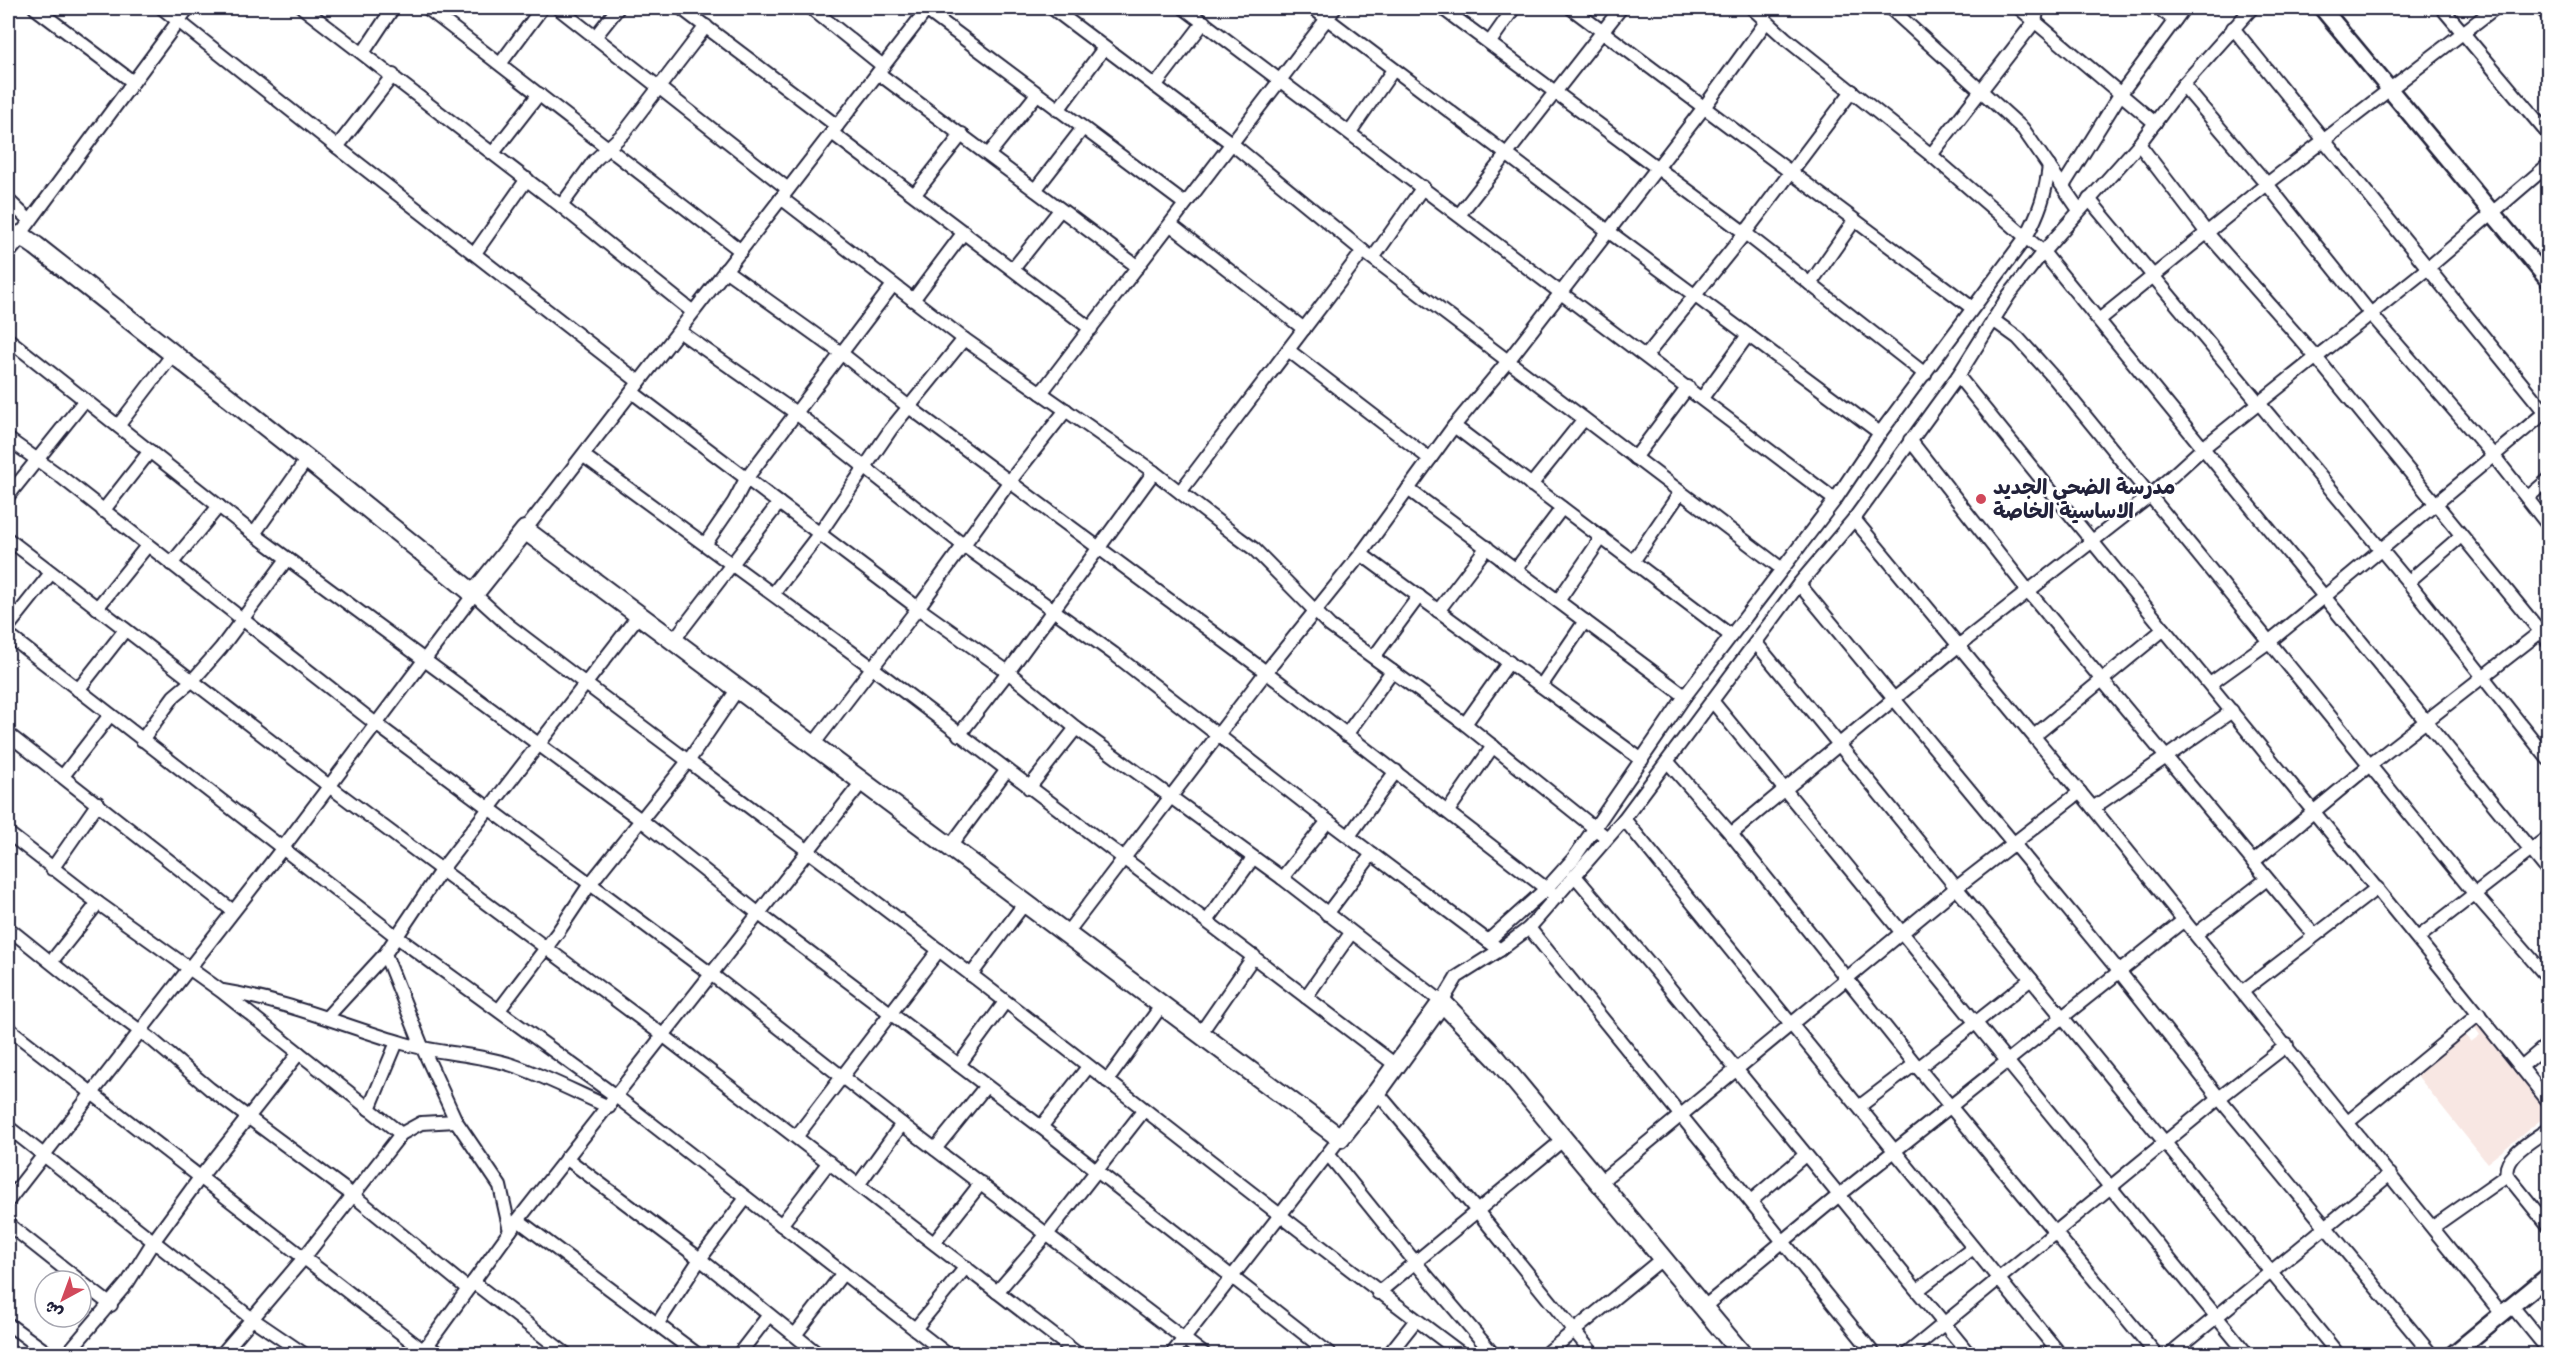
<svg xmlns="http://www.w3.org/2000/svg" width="2556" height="1362" font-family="Caveat,'Playpen Sans Arabic',sans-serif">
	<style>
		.built { fill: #f8e7e3 }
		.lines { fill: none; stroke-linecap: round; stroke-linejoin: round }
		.minor-casing { stroke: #22223b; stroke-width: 16 }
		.tertiary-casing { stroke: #22223b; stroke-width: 20 }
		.secondary-casing { stroke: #22223b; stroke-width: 22 }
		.minor { stroke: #fff; stroke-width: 12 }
		.tertiary { stroke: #fff; stroke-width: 15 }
		.secondary { stroke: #fff; stroke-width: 18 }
		.poi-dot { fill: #d1495b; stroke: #fff; stroke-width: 2 }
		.labels { text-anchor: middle; stroke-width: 5; stroke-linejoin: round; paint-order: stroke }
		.poi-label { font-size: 21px; font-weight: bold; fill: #22223b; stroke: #fff; text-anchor: start }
	</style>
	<rect width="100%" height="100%" fill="#fff"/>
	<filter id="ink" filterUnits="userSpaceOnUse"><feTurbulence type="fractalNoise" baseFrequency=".0167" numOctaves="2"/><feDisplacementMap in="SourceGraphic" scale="12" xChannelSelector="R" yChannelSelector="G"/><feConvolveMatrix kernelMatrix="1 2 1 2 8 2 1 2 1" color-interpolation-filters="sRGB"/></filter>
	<g filter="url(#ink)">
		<polygon class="built" points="2479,1022 2548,1108 2548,1114 2487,1163 2416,1074 2465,1035 2471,1042 2480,1035 2474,1026"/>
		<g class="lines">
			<defs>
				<g id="minor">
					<polyline points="35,8 133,82"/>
					<polyline points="162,8 337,147 639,382"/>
					<polyline points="303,8 561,206 693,312"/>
					<polyline points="427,8 741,251"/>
					<polyline points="558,8 788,189"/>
					<polyline points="681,8 837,126"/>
					<polyline points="811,8 883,66"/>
					<polyline points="1052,8 1231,143 1363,251 1782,569"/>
					<polyline points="1184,8 1835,500"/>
					<polyline points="1313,8 1608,231 1880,433"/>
					<polyline points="1442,8 1745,233 1925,374"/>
					<polyline points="1571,8 1971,307"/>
					<polyline points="1752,8 1785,38 1931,155 2043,252 2548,871"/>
					<polyline points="1890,8 2023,129 2079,210"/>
					<polyline points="2019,8 2155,123"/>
					<polyline points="2158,8 2175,20"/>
					<polyline points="2442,8 2548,134"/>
					<polyline points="2541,8 2548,16"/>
					<polyline points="926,10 1185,204"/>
					<polyline points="2233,28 2548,416"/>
					<polyline points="595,37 618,8"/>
					<polyline points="1490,42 1514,8"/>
					<polyline points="363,53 393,8"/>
					<polyline points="500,64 542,8"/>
					<polyline points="878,73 1138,267"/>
					<polyline points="2183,85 2267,184 2370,313 2493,455 2548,525"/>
					<polyline points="1155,86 1204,22"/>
					<polyline points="1058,110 1104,48"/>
					<polyline points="1350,132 1393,70"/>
					<polyline points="832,133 1091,329"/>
					<polyline points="2139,144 2207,233 2315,356 2548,641"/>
					<polyline points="337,147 393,75"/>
					<polyline points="493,153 539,94"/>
					<polyline points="989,154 1037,94"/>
					<polyline points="1931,155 2035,21 2038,8"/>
					<polyline points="2063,186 2121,93 2184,8"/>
					<polyline points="1035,190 1083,128"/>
					<polyline points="915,194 962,134"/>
					<polyline points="781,198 964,339 1154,472 1239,538 1254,549 1330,626 1465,724 1607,838"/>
					<polyline points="2089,199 2408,582 2548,759"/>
					<polyline points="8,200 30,221"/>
					<polyline points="561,206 594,161 624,133 706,26"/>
					<polyline points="1459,215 1621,8"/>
					<polyline points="1171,225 1304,329"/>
					<polyline points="20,235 188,8"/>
					<polyline points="475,253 527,179"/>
					<polyline points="1373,258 1423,187"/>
					<polyline points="1013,269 1060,210"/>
					<polyline points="725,270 841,353 909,407 1266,672 1557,897"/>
					<polyline points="1810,284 1854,221"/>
					<polyline points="913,300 964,232"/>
					<polyline points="1993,320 2018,338 2055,379 2474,893 2548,978"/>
					<polyline points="2099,320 2267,184 2495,8"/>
					<polyline points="679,331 796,413 963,545 1114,654 1328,821 1500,950"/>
					<polyline points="8,339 254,534 641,820 759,914 1041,1127 1330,1354"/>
					<polyline points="1288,350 1430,459"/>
					<polyline points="1646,356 1745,233 1852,91"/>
					<path d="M1958 376C2153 619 2354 857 2548 1101"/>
					<polyline points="632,392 918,608 1008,672 1076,728 1282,878 1442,1002 1457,977 1500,950 1529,928 1624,819 1799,584 1854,519 1958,376 2009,295 2043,252 2139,144 2183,85 2252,8"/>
					<polyline points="1041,393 1335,8"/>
					<polyline points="1702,398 1748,335"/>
					<polyline points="118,426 173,354"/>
					<polyline points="1454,426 1730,635"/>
					<polyline points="8,439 60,476 376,724 711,974 902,1124 1204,1354"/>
					<polyline points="1910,440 2029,592 2314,935"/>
					<polyline points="584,456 873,668 1397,1066"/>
					<polyline points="1635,458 1688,387"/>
					<polyline points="1531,485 1584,419"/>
					<polyline points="1408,489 1685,696"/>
					<polyline points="1180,492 1363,251"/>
					<polyline points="8,496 85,400"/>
					<polyline points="2527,498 2548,480"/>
					<polyline points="103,511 150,451"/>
					<polyline points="1854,519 2093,808 2502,1314"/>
					<polyline points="525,530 928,8"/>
					<polyline points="254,534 307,459"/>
					<polyline points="8,539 329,786 664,1036 1078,1354"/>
					<polyline points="706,543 734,502 746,479 893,285"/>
					<polyline points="1361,554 1642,760"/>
					<polyline points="1634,560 1680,493"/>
					<polyline points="171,564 219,506"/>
					<polyline points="1516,569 1562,508"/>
					<polyline points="2408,582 2461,536"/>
					<polyline points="1799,584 2119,971 2219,1098 2431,1354"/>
					<polyline points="773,594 820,533 891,429 964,339"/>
					<polyline points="1558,601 1602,537"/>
					<polyline points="97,608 147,546"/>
					<polyline points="1438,611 1487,547"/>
					<polyline points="8,627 51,573"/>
					<polyline points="8,635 397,937 617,1097 947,1354"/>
					<polyline points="673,641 779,503"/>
					<polyline points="1756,643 2338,1354"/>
					<polyline points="1374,657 1419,596"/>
					<polyline points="2210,684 2270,641 2324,597 2548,410"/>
					<polyline points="1541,686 1585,621"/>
					<polyline points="78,690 125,630"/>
					<polyline points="1713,702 2247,1354"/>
					<polyline points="1465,724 1509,662"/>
					<polyline points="8,734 233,911"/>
					<polyline points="959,735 1008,672 1154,472"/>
					<polyline points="1346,735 1392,671"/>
					<polyline points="2034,736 2164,629"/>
					<polyline points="142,740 174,696 193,680 221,648 287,559"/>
					<polyline points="812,746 918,608 1010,481 1066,410"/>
					<polyline points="1668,762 1731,834 1915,1064 2156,1354"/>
					<polyline points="63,776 110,715"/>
					<polyline points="1029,788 1076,728"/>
					<polyline points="2093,808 2232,711"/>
					<polyline points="1448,811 1493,746"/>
					<polyline points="1624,819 2060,1354"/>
					<polyline points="8,833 98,903 221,991 401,1134"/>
					<polyline points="1731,834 1958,646 2150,496 2204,447 2428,268 2548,165"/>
					<polyline points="1349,836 1396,771"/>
					<polyline points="949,848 1006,771"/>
					<polyline points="2253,862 2371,764 2548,626"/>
					<polyline points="52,869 98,803"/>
					<polyline points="1575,876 1655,970 1969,1354"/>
					<polyline points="1282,878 1328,821"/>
					<polyline points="1327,914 1372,854"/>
					<polyline points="1207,921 1253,858"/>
					<polyline points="8,928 94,997 151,1039 210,1089 354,1196 468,1289"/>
					<polyline points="1529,928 1874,1354"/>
					<polyline points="1066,934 1266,672 1361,554 1454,426 1508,361 1705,106 1766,22"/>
					<polyline points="2196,934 2267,879"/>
					<polyline points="2419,937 2548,837"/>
					<path d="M1488 941 1547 888 1574 858 1685 696 1835 500 1880 433 2026 237C2039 213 2046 193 2049 166"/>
					<polyline points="51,962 98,903"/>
					<polyline points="971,975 1024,904"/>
					<path d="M223 991C286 1001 339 1024 399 1042 436 1054 475 1053 512 1065 545 1076 577 1093 609 1107"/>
					<polyline points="2243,991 2377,888"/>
					<polyline points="1306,997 1351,933"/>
					<polyline points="499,1010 558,932 590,884 689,760 737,690"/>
					<polyline points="327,1017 385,954"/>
					<polyline points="8,1028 424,1351"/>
					<polyline points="1200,1034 1254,956"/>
					<polyline points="959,1065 1005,1002"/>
					<polyline points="2521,1067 2548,1044"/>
					<polyline points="1918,1068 2031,979"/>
					<polyline points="1107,1081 1162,1005"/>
					<polyline points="1377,1092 1478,1212 1593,1354"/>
					<polyline points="1860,1106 1915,1064"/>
					<polyline points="369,1109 397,1042"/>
					<polyline points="2348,1122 2479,1014"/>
					<polyline points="8,1127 251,1318 304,1354"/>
					<polyline points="1041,1127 1088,1067"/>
					<path d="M2548 1129C2535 1139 2502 1156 2507 1175L2548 1226"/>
					<polyline points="796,1137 939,950"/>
					<polyline points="935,1149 986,1086"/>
					<polyline points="1328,1154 1415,1262 1493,1354"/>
					<polyline points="566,1158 700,1259 818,1354"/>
					<polyline points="1600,1182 1956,888 2080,792"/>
					<polyline points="858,1185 902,1124"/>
					<path d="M8 1201 282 849 474 594 507 624C649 733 794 839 936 948 1112 1082 1285 1222 1462 1354"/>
					<polyline points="1751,1201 1805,1155"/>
					<polyline points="518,1220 697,1354"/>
					<polyline points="8,1224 80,1281"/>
					<polyline points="781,1225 829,1162"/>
					<polyline points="2433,1227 2507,1175"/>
					<polyline points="510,1231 500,1186 456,1121 423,1049 385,954 442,869 638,616"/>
					<polyline points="934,1243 981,1183"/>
					<polyline points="81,1282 111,1305"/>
					<polyline points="473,1282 566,1354"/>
					<polyline points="1918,1290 1973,1248"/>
					<polyline points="997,1292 1048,1233 1144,1110"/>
					<polyline points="1378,1293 1564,1139"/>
					<polyline points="2512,1306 2548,1350"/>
					<polyline points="1704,1307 1838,1196 2184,920"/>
					<polyline points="658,1323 700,1259 746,1198"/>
					<polyline points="8,1324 49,1354"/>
					<polyline points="915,1329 966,1267"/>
					<polyline points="795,1335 843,1273"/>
					<polyline points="427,1345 439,1354"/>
					<polyline points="67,1354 128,1282 153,1242 199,1179 299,1053"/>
					<polyline points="222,1354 303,1259 401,1134 421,1123 456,1121"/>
					<polyline points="421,1354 518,1220 862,782"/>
					<polyline points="739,1354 769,1315"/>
					<polyline points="1172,1354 1340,1138"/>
					<polyline points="1389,1354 1416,1320"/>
					<polyline points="1546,1354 1663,1258"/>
					<polyline points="1907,1354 2219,1098 2287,1045"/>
					<polyline points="2171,1354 2390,1174"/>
				</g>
				<g id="tertiary">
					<polyline points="2322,8 2548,280"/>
					<polyline points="2453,1354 2548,1276"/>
				</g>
				<polyline id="secondary" points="8,249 20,235 36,246 307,459 474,594 525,530 1340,1138 1377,1092 1442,1002 1497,1059 1742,1354"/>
			</defs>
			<use href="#minor" class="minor-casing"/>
			<use href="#tertiary" class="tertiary-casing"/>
			<use href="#secondary" class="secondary-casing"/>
			<use href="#minor" class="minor"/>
			<use href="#tertiary" class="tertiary"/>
			<use href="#secondary" class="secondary"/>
		</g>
	</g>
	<circle class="poi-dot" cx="1981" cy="499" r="6"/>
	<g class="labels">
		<g class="poi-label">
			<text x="1993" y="494">مدرسة الضحي الجديد<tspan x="1993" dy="24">الاساسية الخاصة</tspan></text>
		</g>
	</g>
	<rect width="2556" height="1362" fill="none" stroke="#fff" stroke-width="30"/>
	<rect x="15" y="15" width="2526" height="1332" fill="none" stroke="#22223b" stroke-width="2" filter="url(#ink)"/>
	<g transform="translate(63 1299) rotate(221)"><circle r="28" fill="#ffffff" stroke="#a7a7b1" stroke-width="1.5"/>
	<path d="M0-4.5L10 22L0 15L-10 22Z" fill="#d1495b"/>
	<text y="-9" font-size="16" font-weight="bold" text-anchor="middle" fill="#22223b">ش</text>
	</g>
</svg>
